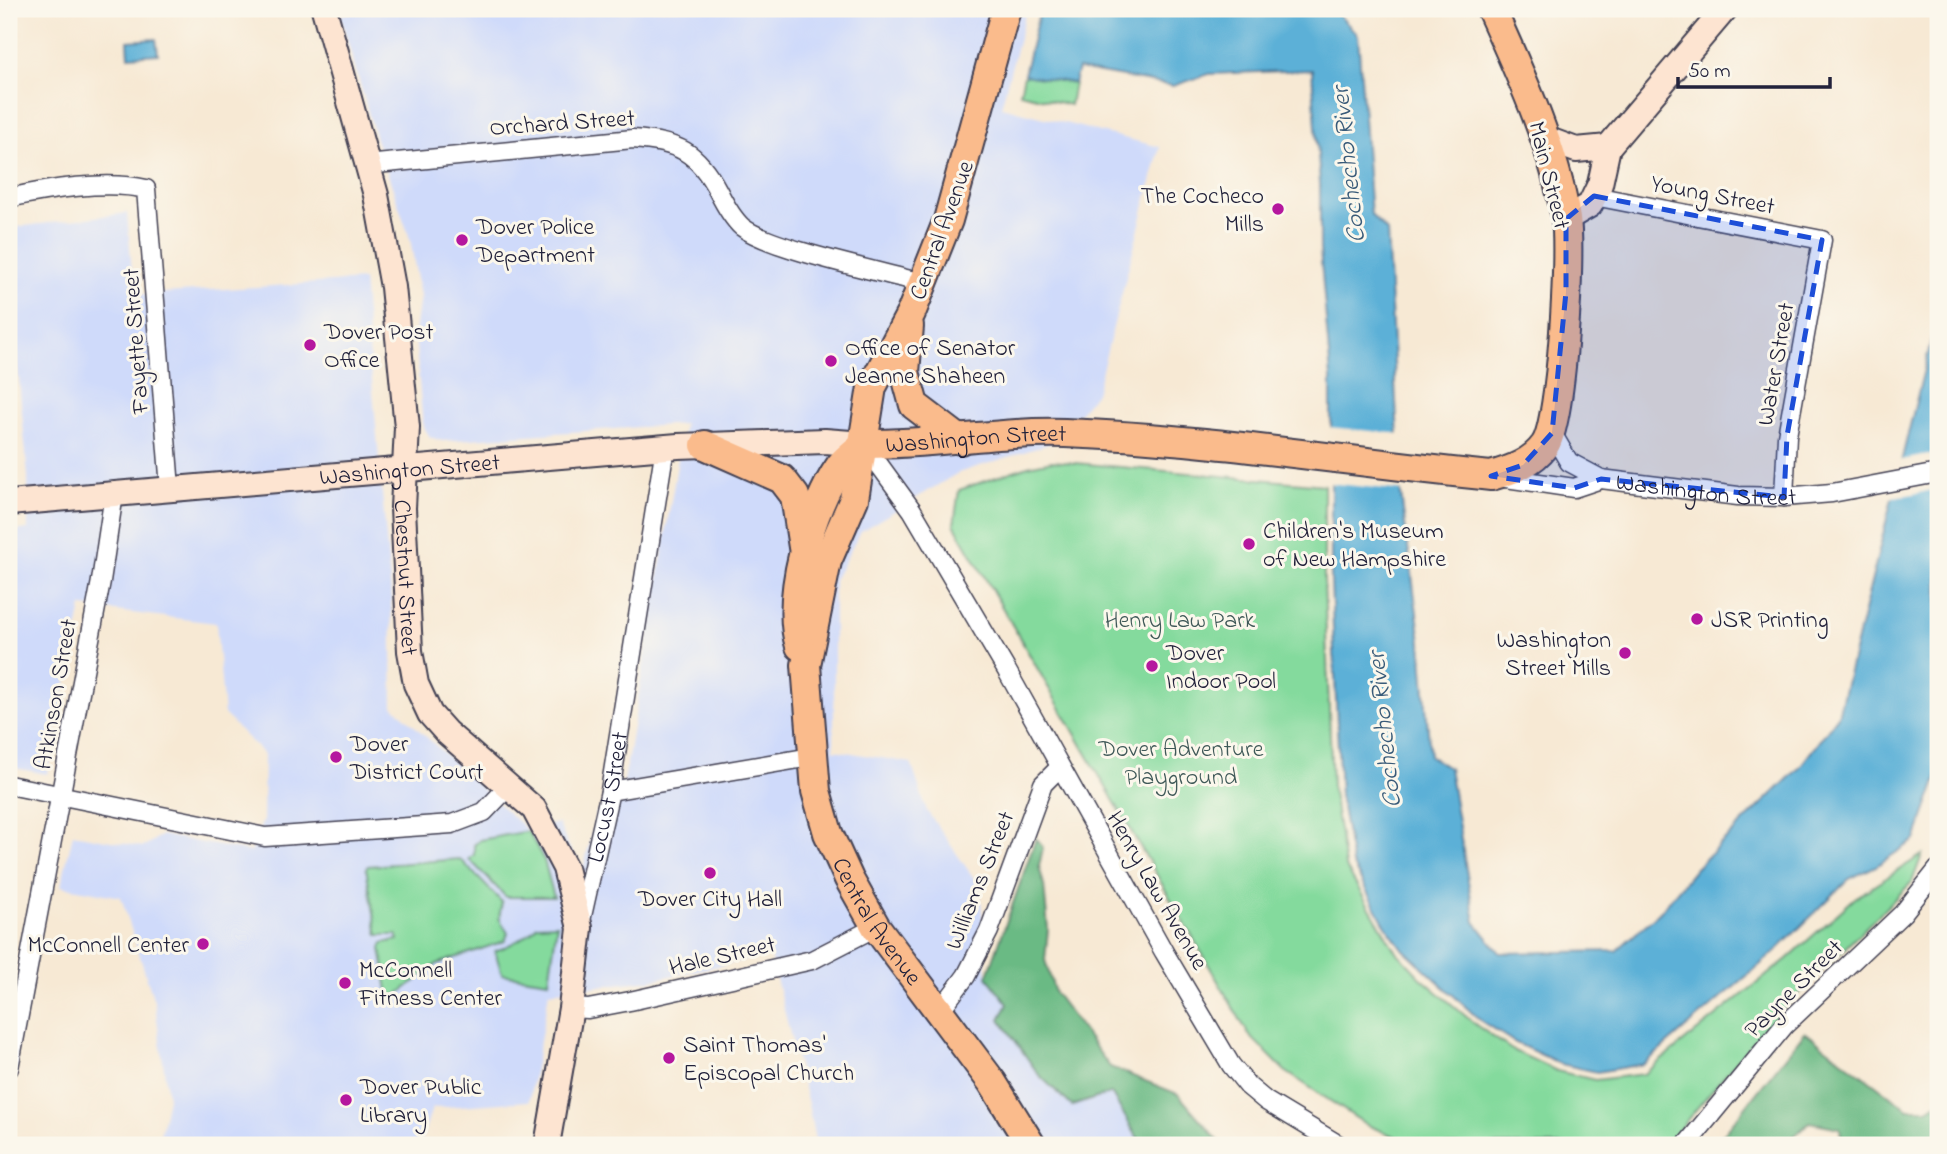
<svg xmlns="http://www.w3.org/2000/svg" width="1947" height="1154" font-family="'Indie Flower',sans-serif">
	<style>
		.built { fill: #cfdafa }
		.green { fill: #84da9d; stroke: #537e6c; stroke-width: 2 }
		.forest { fill: #6bba84; stroke: #466e60; stroke-width: 2 }
		.water { fill: #5bb0d7; stroke: #3e6989; stroke-width: 2 }
		.pier { fill: #f7e9d4 }
		.lines { fill: none; stroke-linecap: round; stroke-linejoin: round }
		.street-casing { stroke: #424052; stroke-width: 21 }
		.secondary-casing { stroke: #424052; stroke-width: 28 }
		.primary-casing { stroke: #424052; stroke-width: 32 }
		.street { stroke: #fff; stroke-width: 18 }
		.secondary { stroke: #fde4d1; stroke-width: 24 }
		.primary { stroke: #fabb8c; stroke-width: 28 }
		.marked { fill: #1d4ed8; fill-opacity: 0.2; stroke: #1d4ed8; stroke-width: 5; stroke-dasharray: 14 9; stroke-linejoin: round }
		.poi-dot { fill: #b5179e; stroke: #fbf7ec; stroke-width: 2.5 }
		.labels { text-anchor: middle; stroke-width: 6; stroke-linejoin: round; paint-order: stroke }
		.street-label { font-size: 24px; fill: #22223b; stroke: #fbf7ec }
		.poi-label { font-size: 24px; fill: #22223b; stroke: #fbf7ec; text-anchor: start }
		.park-label { font-size: 24px; fill: #3f5958; stroke: #fbf7ec }
		.water-label { font-size: 26px; font-style: italic; fill: #395b79; stroke: #fbf7ec }
	</style>
	<rect width="100%" height="100%" fill="#fbf7ec"/>
	<filter id="ink" filterUnits="userSpaceOnUse"><feTurbulence type="fractalNoise" baseFrequency=".0143" numOctaves="2"/><feDisplacementMap in="SourceGraphic" scale="14" xChannelSelector="R" yChannelSelector="G"/><feConvolveMatrix kernelMatrix="1 2 1 2 8 2 1 2 1" color-interpolation-filters="sRGB"/></filter>
	<filter id="wash" filterUnits="userSpaceOnUse"><feTurbulence type="fractalNoise" baseFrequency=".00686" numOctaves="4" result="noise"/><feDisplacementMap in="SourceGraphic" scale="28" xChannelSelector="R" yChannelSelector="G"/><feGaussianBlur stdDeviation="1.57" result="paint"/><feColorMatrix in="noise" values="0 0 0 0 0 0 0 0 0 0 0 0 0 0 0 0 0 1.4 0 .05"/><feComposite in="paint" operator="in"/></filter>
	<g filter="url(#wash)">
		<rect width="100%" height="100%" fill="#f7e9d4"/>
		<polygon class="built" points="368,9 1019,9 1026,11 1001,107 1160,147 1096,393 1055,442 958,473 861,531 834,580 834,750 911,763 927,811 980,887 987,977 1008,1004 1111,1093 1142,1145 816,1145 808,1104 770,955 651,980 549,992 529,1101 432,1108 420,1145 158,1145 168,1098 155,1004 121,897 61,886 73,834 143,847 162,835 251,852 263,820 264,755 224,714 216,623 82,607 47,774 9,767 9,532 28,529 28,476 14,328 9,327 9,228 127,213 134,295 363,280 391,593 393,706 528,831 558,823 582,874 597,811 620,805 684,424 442,441 430,437 423,426 415,334 420,296 410,239 376,139 340,15"/>
		<g class="green">
			<polygon points="1024,75 1074,83 1070,105 1020,93"/>
			<polygon points="1052,461 1324,485 1324,581 1332,787 1345,866 1394,949 1420,977 1476,1025 1512,1050 1557,1071 1595,1080 1644,1074 1787,959 1855,898 1922,855 1912,882 1769,1023 1666,1145 1415,1145 1367,1125 1285,1071 1249,1035 954,524 959,490 1028,466"/>
			<polygon points="528,831 544,860 554,897 506,897 469,859 474,855 474,845 480,840"/>
			<polygon points="460,859 502,902 499,918 508,933 505,941 437,964 396,996 392,995 388,991 381,948 383,943 398,940 397,935 378,935 366,868 368,866"/>
			<path d="M557 924 549 981 502 974 495 951C507 947 531 935 537 925Z"/>
		</g>
		<g class="forest">
			<polygon points="1036,838 1043,848 1039,866 1044,885 1048,929 1045,960 1055,993 1110,1067 1178,1094 1222,1145 1142,1145 1111,1093 1072,1106 1039,1075 1000,1019 1008,1004 987,977"/>
			<polygon points="1805,1032 1908,1109 1927,1109 1938,1103 1938,1145 1842,1145 1840,1128 1810,1122 1784,1145 1715,1145"/>
		</g>
		<g class="water">
			<polygon points="1040,9 1333,9 1358,35 1371,215 1387,231 1401,495 1421,642 1430,756 1449,768 1475,922 1500,953 1616,951 1660,912 1695,869 1798,769 1838,716 1938,313 1938,776 1915,840 1876,866 1849,879 1776,951 1644,1064 1597,1072 1561,1064 1514,1042 1481,1021 1401,947 1384,923 1352,864 1340,796 1331,581 1331,378 1320,249 1320,184 1312,70 1209,74 1173,86 1078,69 1074,83 1024,75"/>
			<polygon points="156,39 158,54 129,56 128,41"/>
		</g>
		<g class="pier">
			<polygon points="1328,427 1403,434 1405,491 1327,483"/>
			<polygon points="1938,453 1938,489 1888,499 1897,461"/>
		</g>
	</g>
	<g filter="url(#ink)">
		<g class="lines">
			<defs>
				<g id="street">
					<path d="M366 165 633 139C678 142 697 151 718 191 724 203 732 218 742 227 770 249 883 272 922 283"/>
					<polyline points="1594,196 1822,240 1787,436 1784,497"/>
					<path d="M9 198C48 189 107 180 146 189L170 488"/>
					<polyline points="1552,433 1569,462 1601,479"/>
					<polyline points="864,444 912,510 1007,671 1164,952 1231,1065 1248,1086 1266,1101 1339,1145"/>
					<path id="s1" d="M1499 477 1574 488 1601 479 1738 496 1784 497 1832 493 1938 473"/>
					<polyline points="9,785 265,837 452,824 484,812 509,786"/>
					<polyline points="610,791 811,757"/>
					<path id="s2" d="M580 925 610 791 665 447"/>
					<polyline points="571,1008 588,1009 630,1001 812,960 876,927"/>
					<polyline points="939,1012 966,976 989,931 1043,784 1060,767"/>
					<polyline points="9,1068 101,581 114,494"/>
					<polyline points="1686,1145 1784,1026 1903,913 1938,869"/>
				</g>
				<g id="secondary">
					<path id="s3" d="M324 9 376 195 393 287 407 427 403 508 410 651 416 684 430 714 446 732 534 809 565 868 580 928 571 1008 547 1145"/>
					<polyline points="1544,138 1576,150 1608,147"/>
					<polyline points="1566,219 1590,205 1600,184 1608,147 1725,9"/>
					<path id="s4" d="M9 503 678 446 825 441 864 444"/>
				</g>
				<g id="primary">
					<path id="s5" d="M1006 9 948 220 911 313 872 387 854 499 827 561 806 665 816 791 828 833 849 879 876 927 992 1082 1031 1145"/>
					<polyline points="909,326 905,372 914,405 960,440"/>
					<path id="s6" d="M864 444C931 445 998 431 1065 433 1207 438 1349 462 1491 476 1512 470 1532 463 1545 445 1562 420 1571 253 1566 219 1555 149 1520 73 1491 9"/>
					<polyline points="705,445 782,479 795,496 803,547"/>
					<path d="M800 646C785 598 811 507 840 466 846 458 856 451 864 444"/>
				</g>
			</defs>
			<use href="#street" class="street-casing"/>
			<use href="#secondary" class="secondary-casing"/>
			<use href="#primary" class="primary-casing"/>
			<use href="#street" class="street"/>
			<use href="#secondary" class="secondary"/>
			<use href="#primary" class="primary"/>
		</g>
	</g>
	<path class="marked" d="M1594 196 1822 240 1787 436 1784 497 1601 479 1574 488 1491 476 1523 465 1552 433 1566 292V219Z"/>
	<g class="poi-dot">
		<circle cx="1278" cy="209" r="7"/>
		<circle cx="462" cy="240" r="7"/>
		<circle cx="310" cy="345" r="7"/>
		<circle cx="831" cy="361" r="7"/>
		<circle cx="1249" cy="544" r="7"/>
		<circle cx="1697" cy="619" r="7"/>
		<circle cx="1625" cy="653" r="7"/>
		<circle cx="1152" cy="666" r="7"/>
		<circle cx="336" cy="757" r="7"/>
		<circle cx="710" cy="873" r="7"/>
		<circle cx="203" cy="944" r="7"/>
		<circle cx="345" cy="983" r="7"/>
		<circle cx="669" cy="1058" r="7"/>
		<circle cx="346" cy="1100" r="7"/>
	</g>
	<g class="labels">
		<g class="street-label">
			<text transform="translate(562 122) rotate(-4)" y="8">Orchard Street</text>
			<text transform="translate(1550 175) rotate(76)" y="8">Main Street</text>
			<text transform="translate(1713 194) rotate(11)" y="8">Young Street</text>
			<text transform="translate(941 230) rotate(-70)" y="8">Central Avenue</text>
			<text transform="translate(135 341) rotate(-94)" y="8">Fayette Street</text>
			<text transform="translate(1775 364) rotate(-80)" y="8">Water Street</text>
			<text dy="8" stroke="none"><textPath href="#s6" startOffset="112">Washington Street</textPath></text>
			<text dy="8" stroke="none"><textPath href="#s4" startOffset="402">Washington Street</textPath></text>
			<text dy="8" stroke="none"><textPath href="#s1" startOffset="210">Washington Street</textPath></text>
			<text dy="8" stroke="none"><textPath href="#s3" startOffset="578">Chestnut Street</textPath></text>
			<text transform="translate(55 694) rotate(-80)" y="8">Atkinson Street</text>
			<text dy="8" stroke="none"><textPath href="#s2" startOffset="131">Locust Street</textPath></text>
			<text transform="translate(979 880) rotate(-68)" y="8">Williams Street</text>
			<text transform="translate(1158 890) rotate(60)" y="8">Henry Law Avenue</text>
			<text dy="8" stroke="none"><textPath href="#s5" startOffset="961">Central Avenue</textPath></text>
			<text transform="translate(722 955) rotate(-13)" y="8">Hale Street</text>
			<text transform="translate(1793 988) rotate(-45)" y="8">Payne Street</text>
		</g>
		<g class="poi-label">
			<text x="1264" y="203" text-anchor="end">The Cocheco<tspan x="1264" dy="28">Mills</tspan></text>
			<text x="476" y="234">Dover Police<tspan x="476" dy="28">Department</tspan></text>
			<text x="324" y="339">Dover Post<tspan x="324" dy="28">Office</tspan></text>
			<text x="845" y="355">Office of Senator<tspan x="845" dy="28">Jeanne Shaheen</tspan></text>
			<text x="1263" y="538">Children's Museum<tspan x="1263" dy="28">of New Hampshire</tspan></text>
			<text x="1711" y="627">JSR Printing</text>
			<text x="1611" y="647" text-anchor="end">Washington<tspan x="1611" dy="28">Street Mills</tspan></text>
			<text x="1166" y="660">Dover<tspan x="1166" dy="28">Indoor Pool</tspan></text>
			<text x="350" y="751">Dover<tspan x="350" dy="28">District Court</tspan></text>
			<text x="710" y="906" text-anchor="middle">Dover City Hall</text>
			<text x="189" y="952" text-anchor="end">McConnell Center</text>
			<text x="359" y="977">McConnell<tspan x="359" dy="28">Fitness Center</tspan></text>
			<text x="683" y="1052">Saint Thomas'<tspan x="683" dy="28">Episcopal Church</tspan></text>
			<text x="360" y="1094">Dover Public<tspan x="360" dy="28">Library</tspan></text>
		</g>
		<g class="park-label">
			<text x="1180" y="627">Henry Law Park</text>
			<text x="1181" y="756">Dover Adventure<tspan x="1181" dy="28">Playground</tspan></text>
		</g>
		<g class="water-label">
			<text transform="translate(1347 165) rotate(-96)" y="9">Cochecho River</text>
			<text transform="translate(1383 730) rotate(-96)" y="9">Cochecho River</text>
		</g>
	</g>
	<rect width="1947" height="1154" fill="none" stroke="#fbf7ec" stroke-width="35"/>
	<path d="M1678 77v10h152v-10" fill="none" stroke="#22223b" stroke-width="3.5"/>
	<text x="1688" y="77" font-size="21" fill="#22223b" stroke="#fbf7ec" stroke-width="5" paint-order="stroke">50 m</text>
</svg>
